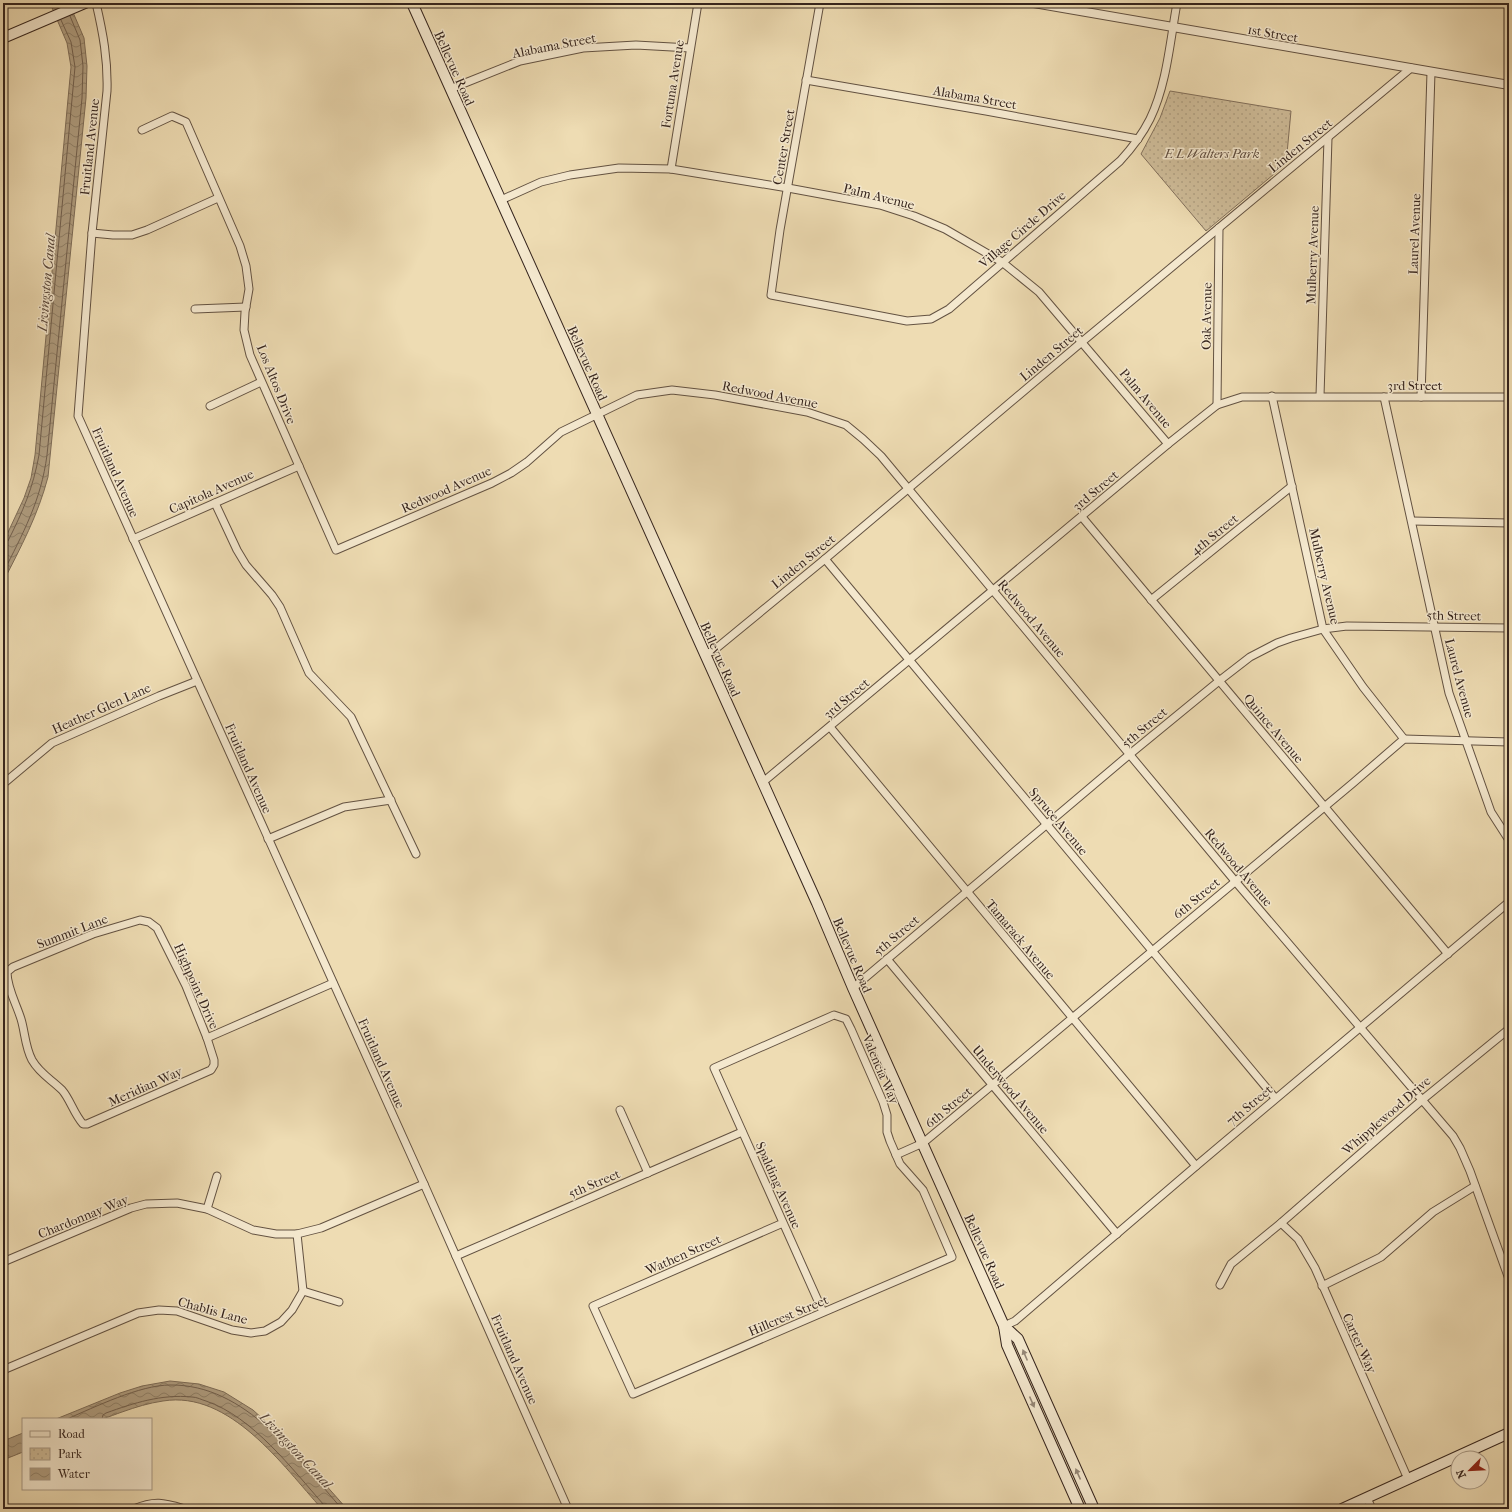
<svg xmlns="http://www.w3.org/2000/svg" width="1512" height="1512" font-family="'IM FELL French Canon',serif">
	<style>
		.park { fill: url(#park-dots); stroke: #82705c }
		.water { fill: url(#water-waves); stroke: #7e6d58 }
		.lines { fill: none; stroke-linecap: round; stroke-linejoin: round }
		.shore { stroke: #72604e; stroke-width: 1 }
		.minor-casing { stroke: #635242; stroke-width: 9 }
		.tertiary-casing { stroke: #635242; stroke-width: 10 }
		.secondary-casing { stroke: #35241d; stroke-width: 12 }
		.minor { stroke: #f4e8ce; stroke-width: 7 }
		.tertiary { stroke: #f4e8ce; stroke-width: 8 }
		.secondary { stroke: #f4e8ce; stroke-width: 10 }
		.oneway { fill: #948676 }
		.labels { text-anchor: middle; stroke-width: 3; stroke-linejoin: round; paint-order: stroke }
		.street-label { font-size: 13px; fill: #35241d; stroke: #f4e8ce }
		.park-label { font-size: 13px; font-style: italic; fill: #5c4a3c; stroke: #f4e8ce }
		.water-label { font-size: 14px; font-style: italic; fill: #5a483b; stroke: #f4e8ce }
	</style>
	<defs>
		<pattern id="park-dots" width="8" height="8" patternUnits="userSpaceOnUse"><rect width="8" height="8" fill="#cfbd9a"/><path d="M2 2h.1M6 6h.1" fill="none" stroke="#b2a284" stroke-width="1.8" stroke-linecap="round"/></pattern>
		<pattern id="water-waves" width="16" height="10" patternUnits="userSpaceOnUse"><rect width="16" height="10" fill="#af9d80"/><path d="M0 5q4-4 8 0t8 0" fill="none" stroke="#8f8068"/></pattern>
	</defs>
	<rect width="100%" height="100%" fill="#eedcb3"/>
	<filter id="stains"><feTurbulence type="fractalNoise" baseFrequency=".005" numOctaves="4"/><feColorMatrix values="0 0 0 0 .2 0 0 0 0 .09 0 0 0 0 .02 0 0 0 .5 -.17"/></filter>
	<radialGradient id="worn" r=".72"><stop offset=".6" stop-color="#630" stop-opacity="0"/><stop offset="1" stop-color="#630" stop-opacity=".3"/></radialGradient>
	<polygon class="park" points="1170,91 1291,111 1286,164 1206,231 1141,154 1160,118"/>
	<g class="water">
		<path d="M50 3H69L84 38 87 66 86 98 48 477C38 515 21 547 3 582V543L24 498 31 478 35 455 68 99 71 67 67 43Z"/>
		<path d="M170 1381 199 1384 224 1392 253 1410 284 1438 347 1509H322C283 1466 230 1390 163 1401 149 1403 136 1407 122 1412 116 1414 109 1417 102 1419 92 1421 68 1419 56 1419L120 1393 142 1386Z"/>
		<polygon points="23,1433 23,1452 3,1460 3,1441"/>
	</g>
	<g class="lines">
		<g class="shore">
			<path d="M3 543 8 541C23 511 33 488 39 455L75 67 71 42 61 20"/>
			<path d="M3 573C23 533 41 501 47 455L82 98 83 66 80 40 70 16"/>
			<path d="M67 1419C95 1407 140 1385 170 1385 246 1384 297 1458 342 1509"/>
			<path d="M102 1419 103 1415 106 1413C134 1403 161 1394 192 1397 197 1397 202 1400 206 1401 253 1417 292 1469 324 1505L325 1509"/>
		</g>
		<defs>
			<g id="minor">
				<path d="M96 3C103 33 108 60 107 91L92 233 78 416 424 1184 568 1509"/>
				<path d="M820 3 780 230 771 295 907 321 931 319 949 309 1120 161C1132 148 1142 135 1150 119 1167 84 1170 41 1177 3"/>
				<polyline points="806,80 986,111 1138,139"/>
				<polyline points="450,89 520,61 583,48 636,45 690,48"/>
				<polyline points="142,130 172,116 186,122 240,246 246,266 249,289 245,312 244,330 250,355 336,550 492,483 511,473 527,462 561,432 637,395 672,390 715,395 807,412 846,425 863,439 881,456 1235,881 1453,1136 1460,1148 1470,1171 1509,1279"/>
				<polyline points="671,169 698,3"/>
				<polyline points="501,200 541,182 570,175 619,168 671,169 788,188 880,205 914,216 945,229 1002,262 1039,292 1168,444"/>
				<polyline points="92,233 113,235 132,235 147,230 218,198"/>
				<polyline points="195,309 246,307"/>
				<polyline points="1272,396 1323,629 1363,687 1404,739"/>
				<polyline points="1320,396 1328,138"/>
				<polyline points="1384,397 1449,693 1491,812 1509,840"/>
				<polyline points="1421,397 1431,72"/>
				<polyline points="1217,405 1219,228"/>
				<polyline points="210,406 261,382"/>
				<polyline points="215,503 237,550 246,565 272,595 280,607 309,673 351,717 416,854"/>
				<polyline points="1082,517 1448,954"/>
				<polyline points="1412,521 1509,523"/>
				<polyline points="133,539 299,466"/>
				<polyline points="825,559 1275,1098"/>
				<polyline points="1151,600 1292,486"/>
				<polyline points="705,654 713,651 825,559 1083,341 1411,68"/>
				<polyline points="830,727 1196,1166"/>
				<polyline points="763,782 1168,444 1217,405 1242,397 1509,397"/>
				<polyline points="3,784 52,743 159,696 197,681"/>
				<polyline points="268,839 344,807 391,800"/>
				<path d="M140 920 149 922 157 928 186 986 207 1038 214 1060V1065L211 1070 87 1124H83C74 1114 70 1099 62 1090 51 1079 40 1074 32 1060 25 1047 25 1032 21 1019 16 1003 7 988 7 972L13 967 93 934Z"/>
				<polyline points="887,959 1117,1234"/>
				<polyline points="853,988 1130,754 1219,681 1250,657 1277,643 1291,638 1323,629 1347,626 1509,628"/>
				<polyline points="207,1038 333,983"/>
				<polyline points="620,1110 648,1173"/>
				<polyline points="896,1155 923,1143 1353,783 1404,739 1509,742"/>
				<polyline points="207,1209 217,1176"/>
				<polyline points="783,1223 593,1306 633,1394 952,1257 923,1190 900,1164 890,1141 887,1132 887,1115 883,1102 851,1029 846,1019 834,1015 714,1068 823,1312"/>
				<polyline points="1281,1223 1298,1239 1315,1268 1408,1479"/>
				<polyline points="456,1256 742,1132"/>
				<polyline points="3,1262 131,1208 146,1204 177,1203 207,1209 253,1230 276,1234 297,1234 321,1228 424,1184"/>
				<polyline points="1220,1285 1231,1264 1281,1223 1422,1100 1509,1029"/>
				<polyline points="1322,1286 1381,1257 1433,1212 1475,1186"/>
				<polyline points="303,1291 339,1302"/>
				<polyline points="1004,1326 1015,1321 1196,1166 1509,902"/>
				<polyline points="3,1370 138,1313 159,1310 177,1311 232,1330 251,1333 265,1331 281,1322 292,1310 303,1291 297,1234"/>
				<polyline points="1367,1498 1372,1509"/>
				<path d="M134 1509C155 1500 164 1503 185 1509"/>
			</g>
			<polyline id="tertiary" points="1034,3 1509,85"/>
			<g id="secondary">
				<polyline points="412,3 817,903 853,988 1004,1326 1007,1345 1080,1509"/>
				<polyline points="3,38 85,3"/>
				<polyline points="1004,1326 1018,1339 1094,1509"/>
				<polyline points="1342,1509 1509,1433"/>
			</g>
		</defs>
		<use href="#minor" class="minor-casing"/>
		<use href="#tertiary" class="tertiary-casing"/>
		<use href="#secondary" class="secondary-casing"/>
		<use href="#minor" class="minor"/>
		<use href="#tertiary" class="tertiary"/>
		<use href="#secondary" class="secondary"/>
	</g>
	<defs><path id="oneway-solid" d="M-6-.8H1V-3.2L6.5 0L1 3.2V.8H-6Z"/></defs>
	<g class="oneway">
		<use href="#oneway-solid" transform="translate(1025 1355) rotate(-113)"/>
		<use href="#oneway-solid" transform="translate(1032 1402) rotate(66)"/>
		<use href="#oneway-solid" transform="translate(1078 1474) rotate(-114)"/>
	</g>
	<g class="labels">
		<g class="street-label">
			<text transform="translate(1273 33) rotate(10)" y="5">1st Street</text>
			<text transform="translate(554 45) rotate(-11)" y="5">Alabama Street</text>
			<text transform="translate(455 68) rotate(66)" y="5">Bellevue Road</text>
			<text transform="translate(672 84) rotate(-81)" y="5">Fortuna Avenue</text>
			<text transform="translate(975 97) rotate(10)" y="5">Alabama Street</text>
			<text transform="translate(1300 145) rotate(-39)" y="5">Linden Street</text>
			<text transform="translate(89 147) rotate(-84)" y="5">Fruitland Avenue</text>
			<text transform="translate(783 147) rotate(-80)" y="5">Center Street</text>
			<text transform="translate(879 196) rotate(14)" y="5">Palm Avenue</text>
			<text transform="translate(1022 229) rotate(-41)" y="5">Village Circle Drive</text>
			<text transform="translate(1414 234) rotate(-88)" y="5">Laurel Avenue</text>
			<text transform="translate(1312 255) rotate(-88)" y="5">Mulberry Avenue</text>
			<text transform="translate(1206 316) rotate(-89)" y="5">Oak Avenue</text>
			<text transform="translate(1051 353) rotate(-40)" y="5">Linden Street</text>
			<text transform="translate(588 363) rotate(66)" y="5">Bellevue Road</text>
			<text transform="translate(277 384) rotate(68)" y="5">Los Altos Drive</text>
			<text x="1415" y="390">3rd Street</text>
			<text transform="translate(770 394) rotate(11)" y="5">Redwood Avenue</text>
			<text transform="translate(1146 398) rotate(50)" y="5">Palm Avenue</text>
			<text transform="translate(116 472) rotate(66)" y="5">Fruitland Avenue</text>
			<text transform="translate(446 489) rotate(-24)" y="5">Redwood Avenue</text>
			<text transform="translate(1095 490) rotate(-40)" y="5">3rd Street</text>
			<text transform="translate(211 491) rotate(-24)" y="5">Capitola Avenue</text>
			<text transform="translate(1214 534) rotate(-39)" y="5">4th Street</text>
			<text transform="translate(803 561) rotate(-39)" y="5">Linden Street</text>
			<text transform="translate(1325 576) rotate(77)" y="5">Mulberry Avenue</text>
			<text transform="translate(1454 615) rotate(1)" y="5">5th Street</text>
			<text transform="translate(1032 618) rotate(50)" y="5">Redwood Avenue</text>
			<text transform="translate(721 659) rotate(66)" y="5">Bellevue Road</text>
			<text transform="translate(1460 678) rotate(75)" y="5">Laurel Avenue</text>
			<text transform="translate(846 698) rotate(-40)" y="5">3rd Street</text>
			<text transform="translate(101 708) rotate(-24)" y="5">Heather Glen Lane</text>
			<text transform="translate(1144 727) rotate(-40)" y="5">5th Street</text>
			<text transform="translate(1274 728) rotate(50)" y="5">Quince Avenue</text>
			<text transform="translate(249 768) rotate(66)" y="5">Fruitland Avenue</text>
			<text transform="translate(1059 821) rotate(50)" y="5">Spruce Avenue</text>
			<text transform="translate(1239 867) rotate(50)" y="5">Redwood Avenue</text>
			<text transform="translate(1196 898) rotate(-40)" y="5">6th Street</text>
			<text transform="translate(72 931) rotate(-21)" y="5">Summit Lane</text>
			<text transform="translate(896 935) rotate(-40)" y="5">5th Street</text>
			<text transform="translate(1021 939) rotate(50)" y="5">Tamarack Avenue</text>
			<text transform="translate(853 955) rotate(67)" y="5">Bellevue Road</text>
			<text transform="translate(197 986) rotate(66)" y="5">Highpoint Drive</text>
			<text transform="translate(382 1063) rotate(66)" y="5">Fruitland Avenue</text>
			<text transform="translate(881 1069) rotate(67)" y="5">Valencia Way</text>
			<text transform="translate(145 1086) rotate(-24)" y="5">Meridian Way</text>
			<text transform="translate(1011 1089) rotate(50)" y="5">Underwood Avenue</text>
			<text transform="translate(1249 1105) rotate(-40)" y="5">7th Street</text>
			<text transform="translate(948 1107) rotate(-40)" y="5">6th Street</text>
			<text transform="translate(1386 1115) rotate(-41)" y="5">Whipplewood Drive</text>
			<text transform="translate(594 1183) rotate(-23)" y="5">5th Street</text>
			<text transform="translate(779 1185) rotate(66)" y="5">Spalding Avenue</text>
			<text transform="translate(83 1216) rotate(-22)" y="5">Chardonnay Way</text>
			<text transform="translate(985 1251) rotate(66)" y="5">Bellevue Road</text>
			<text transform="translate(683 1254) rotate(-24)" y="5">Wathen Street</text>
			<text transform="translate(213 1310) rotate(15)" y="5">Chablis Lane</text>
			<text transform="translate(788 1315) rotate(-23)" y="5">Hillcrest Street</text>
			<text transform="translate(1360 1343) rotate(66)" y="5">Carter Way</text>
			<text transform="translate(515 1359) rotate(66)" y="5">Fruitland Avenue</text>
		</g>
		<g class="park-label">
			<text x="1212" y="158">E L Walters Park</text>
		</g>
		<g class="water-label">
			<text transform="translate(46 283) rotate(-85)" y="5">Livingston Canal</text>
			<text transform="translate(296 1450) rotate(47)" y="5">Livingston Canal</text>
		</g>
	</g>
	<rect width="1512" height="1512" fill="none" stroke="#eedcb3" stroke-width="16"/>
	<rect x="4" y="4" width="1504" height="1504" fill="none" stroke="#35241d" stroke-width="2"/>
	<rect x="8" y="8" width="1496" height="1496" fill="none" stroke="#35241d"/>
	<rect x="22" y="1418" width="130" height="72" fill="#f4e8ce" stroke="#a89a87"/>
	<rect x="30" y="1431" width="20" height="6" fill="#f4e8ce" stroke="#a89a87"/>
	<text x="58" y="1438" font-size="12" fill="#35241d">Road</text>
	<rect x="30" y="1448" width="20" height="12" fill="url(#park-dots)" stroke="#a89a87"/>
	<text x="58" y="1458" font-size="12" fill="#35241d">Park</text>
	<rect x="30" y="1468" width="20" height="12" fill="url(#water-waves)" stroke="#a89a87"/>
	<text x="58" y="1478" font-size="12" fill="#35241d">Water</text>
	<g transform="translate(1470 1470) rotate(246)"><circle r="19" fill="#f4e8ce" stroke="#a89a87"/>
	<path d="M0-3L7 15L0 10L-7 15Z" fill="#8f2418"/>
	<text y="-6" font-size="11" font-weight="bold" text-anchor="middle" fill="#35241d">N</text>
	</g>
	<rect width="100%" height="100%" filter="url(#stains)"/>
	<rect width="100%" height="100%" fill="url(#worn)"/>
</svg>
